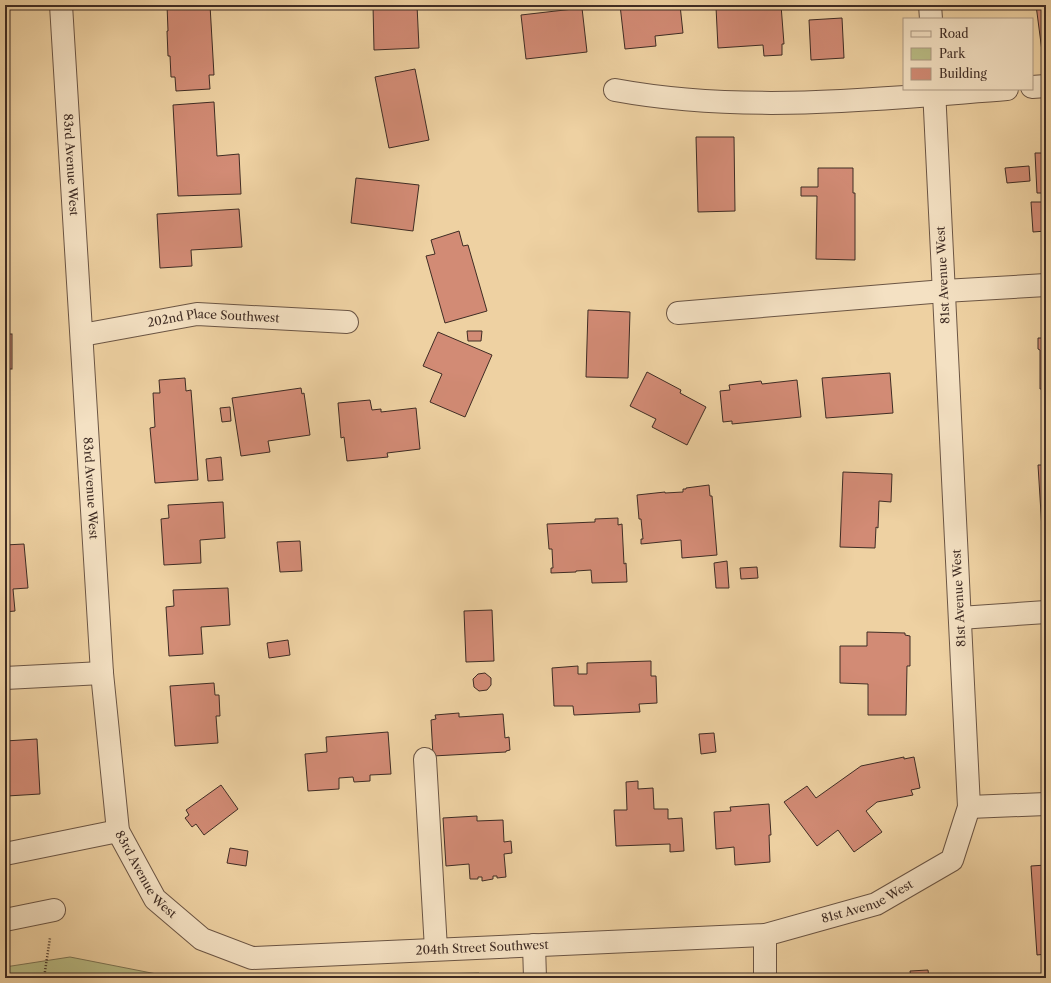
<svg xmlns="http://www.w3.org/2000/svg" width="1051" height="983" font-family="'Libre Caslon Text',serif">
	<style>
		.green { fill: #b9bc85; stroke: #7c7454 }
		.building { fill: #d28b75; stroke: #3f2c24 }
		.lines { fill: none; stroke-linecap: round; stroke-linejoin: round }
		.minor-casing { stroke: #6b5544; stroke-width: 24 }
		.path { stroke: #3f2c24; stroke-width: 2.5; stroke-dasharray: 1 2; stroke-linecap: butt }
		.minor { stroke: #f4e1c3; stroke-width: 22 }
		.labels { text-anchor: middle; stroke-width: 3; stroke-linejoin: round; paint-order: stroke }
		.street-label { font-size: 12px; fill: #3f2c24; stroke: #f4e1c3 }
	</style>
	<rect width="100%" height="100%" fill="#eed1a2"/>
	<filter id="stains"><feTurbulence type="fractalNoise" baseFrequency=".005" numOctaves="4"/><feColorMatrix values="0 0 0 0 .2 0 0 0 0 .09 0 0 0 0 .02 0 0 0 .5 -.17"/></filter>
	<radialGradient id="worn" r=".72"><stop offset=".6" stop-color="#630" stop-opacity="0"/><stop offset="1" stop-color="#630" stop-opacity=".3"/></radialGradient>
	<g class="green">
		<polygon points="70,957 177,978 5,978 5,967"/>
		<polygon points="479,973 480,978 271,978"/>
	</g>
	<g class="building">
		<polygon points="167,5 210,5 214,75 209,75 210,89 176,91 175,77 171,77 170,56 168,56 167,31 168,31"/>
		<polygon points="373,5 417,5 419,48 374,50"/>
		<polygon points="620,5 680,5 683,33 655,36 656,46 625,49"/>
		<polygon points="741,5 781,5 784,44 782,44 782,55 764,56 763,45 718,48 716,7"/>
		<rect x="832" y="5" width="49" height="4"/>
		<polygon points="1036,5 1046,5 1046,58 1043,59"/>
		<polygon points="582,8 587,52 526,59 521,15"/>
		<polygon points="842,18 844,58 811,60 809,20"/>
		<polygon points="415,69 429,140 389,148 375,77"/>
		<polygon points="214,102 217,156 239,154 241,194 178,196 173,105"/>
		<polygon points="696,137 734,137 735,211 698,212"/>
		<polygon points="1035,153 1046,153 1046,231 1033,232 1031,202 1042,202 1042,193 1037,193"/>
		<polygon points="1029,166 1030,181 1007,183 1005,168"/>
		<polygon points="818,168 853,168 853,193 855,193 855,260 816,259 817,196 801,196 801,187 818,187"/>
		<polygon points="356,178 419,185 413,231 351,223"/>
		<polygon points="239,209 242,247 191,250 192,266 160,268 157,214"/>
		<polygon points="459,231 463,246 468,245 487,311 445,323 426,256 435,254 431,240"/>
		<polygon points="588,310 630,312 628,378 586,377"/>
		<polygon points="467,331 482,331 481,341 468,341"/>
		<polygon points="438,332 492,355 465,417 430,402 442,374 423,366"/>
		<rect x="5" y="334" width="7" height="35"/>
		<polygon points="1038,338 1046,338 1046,389 1040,389 1040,350 1038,349"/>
		<polygon points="647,372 681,390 680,393 706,407 687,445 652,427 656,419 630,406"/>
		<polygon points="890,373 893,413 826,418 822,378"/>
		<polygon points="185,378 186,391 191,390 198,480 155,483 150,428 155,427 153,393 160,393 159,380"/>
		<polygon points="797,380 801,417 732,424 732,421 723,422 720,391 730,390 729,385 761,381 762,384"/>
		<polygon points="301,388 302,394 304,393 310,435 268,441 270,452 241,456 232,398"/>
		<polygon points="370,400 372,410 381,409 381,412 416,408 420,449 387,453 388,457 347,461 344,437 341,438 338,403"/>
		<polygon points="230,407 231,421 222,422 220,408"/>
		<polygon points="221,457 223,480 208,481 206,459"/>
		<polygon points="1038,465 1046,465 1046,561 1044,562"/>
		<polygon points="843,472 892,474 891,502 879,501 878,528 876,527 875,548 840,547"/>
		<polygon points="709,485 710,496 712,496 717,555 682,558 681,540 641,544 641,539 643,539 641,519 639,519 637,495 665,492 665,493 683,492 683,489 686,489 686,488"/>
		<polygon points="223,502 225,538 200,540 201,563 164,565 161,519 169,518 168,505"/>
		<polygon points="618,518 618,525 622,524 624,564 626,563 627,582 592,583 591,570 576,571 576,572 551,573 551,568 553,568 552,549 549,549 547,524 595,522 595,519"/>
		<polygon points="300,541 302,571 280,572 277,542"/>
		<polygon points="24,544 28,588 13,589 15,611 5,612 5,545"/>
		<polygon points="727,561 729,588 716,588 714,563"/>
		<polygon points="757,567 758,578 741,579 740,568"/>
		<polygon points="228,588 230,625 201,627 203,654 169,656 166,607 174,606 173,590"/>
		<polygon points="492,610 494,661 466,662 464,611"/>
		<polygon points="867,632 905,633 905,635 910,636 910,666 907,666 906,715 868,715 868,684 840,683 840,646 867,646"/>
		<polygon points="288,640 290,655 269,658 267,643"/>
		<polygon points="651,661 651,676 656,676 657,703 639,704 640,712 574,715 573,706 554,706 552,668 578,666 578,674 587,674 587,663"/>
		<polygon points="485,673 491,678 491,685 487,690 479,691 474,687 473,679 478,674"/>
		<polygon points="214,683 215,695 219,695 220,716 216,716 218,743 175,746 170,686"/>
		<polygon points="459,713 459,717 503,714 505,738 509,737 510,750 506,751 506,752 433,756 431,720 436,719 435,715"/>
		<polygon points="388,732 391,774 370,775 370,781 354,782 353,777 339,778 339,789 308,791 305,754 327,752 326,737"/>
		<polygon points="714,733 716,752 701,754 699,734"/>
		<polygon points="37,739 40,794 7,796 7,795 5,795 5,741"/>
		<polygon points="904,757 904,759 914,757 920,788 911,790 913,795 877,802 866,811 882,832 854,852 838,830 817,846 784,802 807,786 816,798 861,766"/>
		<polygon points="638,781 638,789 653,788 654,809 668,809 668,819 682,818 684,851 670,852 670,844 616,846 614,810 627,810 626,782"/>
		<polygon points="221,785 238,809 204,835 196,824 192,827 185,818 189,815 186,810"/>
		<polygon points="769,804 771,835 769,835 770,862 735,865 734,847 716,849 714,812 731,811 730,807"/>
		<polygon points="477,816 477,821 503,820 504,842 511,841 512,853 504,854 506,877 497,878 497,876 493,876 493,879 482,881 482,877 478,877 478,879 470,879 469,864 446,866 443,818"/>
		<polygon points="230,848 248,851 246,866 227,863"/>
		<polygon points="1046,865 1046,954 1037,955 1031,866"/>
		<polygon points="928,970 929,978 911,978 910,971"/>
	</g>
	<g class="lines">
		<defs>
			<g id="minor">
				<path id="s1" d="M61 5 102 673 118 831 155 899 202 939 252 958 765 935 876 904 952 860 969 807 934 89"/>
				<polyline points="930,5 931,19"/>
				<polyline points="1032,87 1046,86"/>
				<path d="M615 90C745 114 877 99 1007 89"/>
				<polyline points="678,313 944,291 1046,285"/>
				<path id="s2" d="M82 335 197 314 347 322"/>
				<polyline points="960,618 1046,612"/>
				<polyline points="5,678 102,673"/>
				<polyline points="425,759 436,949"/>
				<polyline points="969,807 1046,804"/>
				<polyline points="5,854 118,831"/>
				<polyline points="5,920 54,910"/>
				<polyline points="534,945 535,978"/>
				<polyline points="765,978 765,935"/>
			</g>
		</defs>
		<use href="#minor" class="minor-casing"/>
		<polyline class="path" points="44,978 50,938"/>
		<use href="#minor" class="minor"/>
	</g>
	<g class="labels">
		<g class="street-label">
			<text dy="4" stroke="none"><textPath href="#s1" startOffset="160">83rd Avenue West</textPath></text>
			<text transform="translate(943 275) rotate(-93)" y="4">81st Avenue West</text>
			<text dy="4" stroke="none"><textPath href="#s2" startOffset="133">202nd Place Southwest</textPath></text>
			<text dy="4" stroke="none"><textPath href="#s1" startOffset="484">83rd Avenue West</textPath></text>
			<text transform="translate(959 598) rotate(-93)" y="4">81st Avenue West</text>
			<text dy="4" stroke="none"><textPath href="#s1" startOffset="880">83rd Avenue West</textPath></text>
			<text dy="4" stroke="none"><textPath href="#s1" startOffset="1642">81st Avenue West</textPath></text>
			<text dy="4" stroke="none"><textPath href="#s1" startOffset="1251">204th Street Southwest</textPath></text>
		</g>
	</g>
	<rect width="1051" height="983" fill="none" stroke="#eed1a2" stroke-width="20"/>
	<rect x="6" y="6" width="1039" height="971" fill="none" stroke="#3f2c24" stroke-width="2"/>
	<rect x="10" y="10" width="1031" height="963" fill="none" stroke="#3f2c24"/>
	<rect x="903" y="18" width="130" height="72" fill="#f4e1c3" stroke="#ac9983"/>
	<rect x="911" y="31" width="20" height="6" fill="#f4e1c3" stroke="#ac9983"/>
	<text x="939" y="38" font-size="12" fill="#3f2c24">Road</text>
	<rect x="911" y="48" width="20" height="12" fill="#b9bc85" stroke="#ac9983"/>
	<text x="939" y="58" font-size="12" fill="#3f2c24">Park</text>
	<rect x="911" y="68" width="20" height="12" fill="#d28b75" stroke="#ac9983"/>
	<text x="939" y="78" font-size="12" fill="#3f2c24">Building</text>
	<rect width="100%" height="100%" filter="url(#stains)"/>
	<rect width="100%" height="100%" fill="url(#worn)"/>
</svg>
